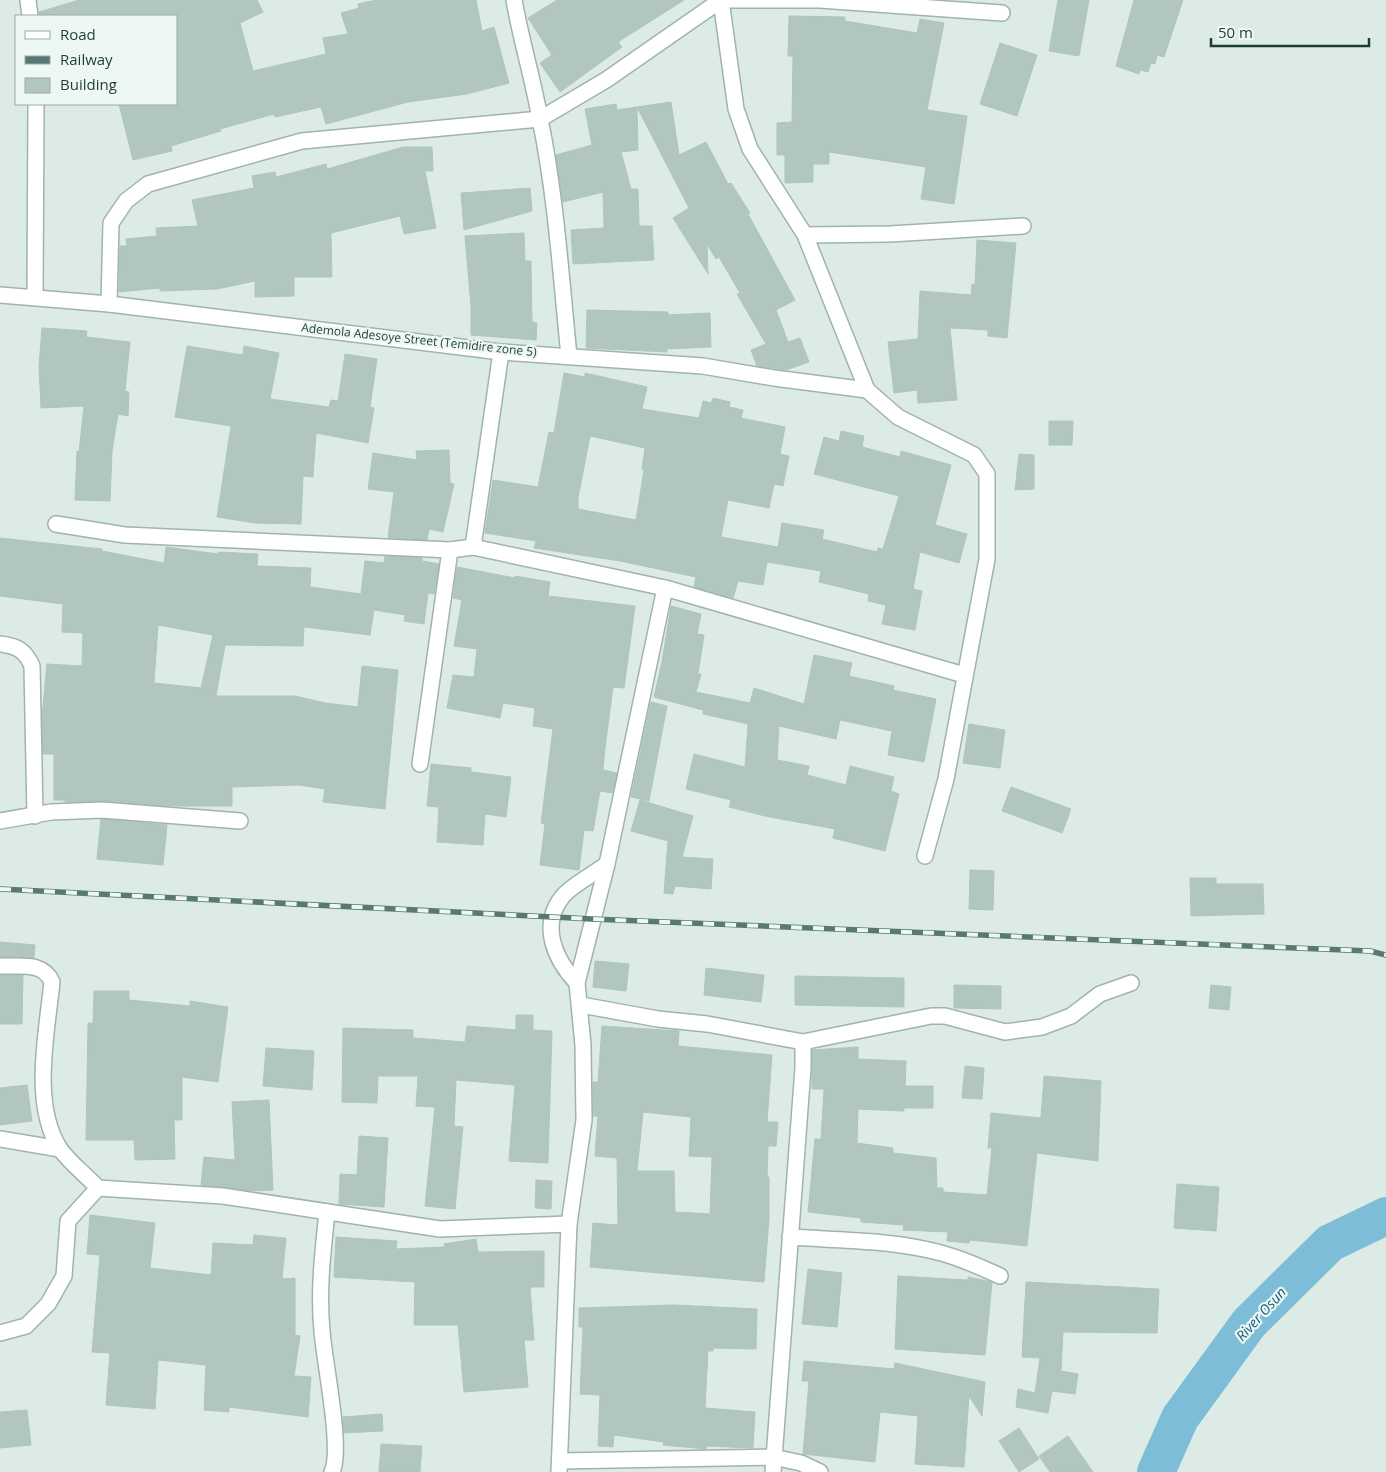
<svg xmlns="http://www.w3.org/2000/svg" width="1386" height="1472" font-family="'Open Sans',sans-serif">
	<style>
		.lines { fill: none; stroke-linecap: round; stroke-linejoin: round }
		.river { stroke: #7dbdd7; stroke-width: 38 }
		.building { fill: #b2c6c0; stroke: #afc5bf; fill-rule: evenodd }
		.minor-casing { stroke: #a0b3ae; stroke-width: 18 }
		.minor { stroke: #fff; stroke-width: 15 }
		.rail-casing { stroke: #577873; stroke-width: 5.5 }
		.rail { stroke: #edf7f4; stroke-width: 4; stroke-dasharray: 11; stroke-linecap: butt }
		.labels { text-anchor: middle; stroke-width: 4.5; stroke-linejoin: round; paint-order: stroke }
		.street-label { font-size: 12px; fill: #1d3c37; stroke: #edf7f4 }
		.water-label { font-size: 14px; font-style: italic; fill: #115d7d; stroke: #edf7f4 }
	</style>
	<rect width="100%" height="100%" fill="#ddebe6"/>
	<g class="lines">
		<polyline class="river" points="1156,1472 1180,1418 1249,1323 1330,1243 1386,1216"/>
	</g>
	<g class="building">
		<polygon points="79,0 257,0 263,12 240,23 253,71 326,54 323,38 348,34 341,13 359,8 358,4 376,0 476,0 482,31 494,27 509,83 467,94 408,102 326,124 321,107 275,117 274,114 220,129 221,131 171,146 172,151 133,160 119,104 176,104 176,16 40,16 39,12"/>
		<polygon points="557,0 684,0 618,42 622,47 560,92 540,63 552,55 528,18"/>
		<polygon points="1058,0 1089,0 1079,56 1049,51"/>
		<polygon points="1134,0 1183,0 1164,57 1157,55 1155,64 1151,63 1148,72 1140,70 1139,74 1116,66"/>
		<polygon points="789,16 845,17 845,21 917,33 920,19 944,23 927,110 967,116 954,204 921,199 926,167 829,152 829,164 813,164 813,182 785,183 785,155 777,155 777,123 792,122 793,56 788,56"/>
		<polygon points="1000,43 1037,55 1017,116 980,104"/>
		<polygon points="671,102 679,155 706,142 728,184 731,183 750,213 748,214 795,300 776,310 788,342 800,338 809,362 786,370 757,366 751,350 766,344 737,294 740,293 719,257 716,259 707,244 708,274 673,218 689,208 637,107 638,150 621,152 631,189 638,189 639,226 652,226 654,260 573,264 571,230 604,228 603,192 563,202 556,155 592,145 585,109 616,104 617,110"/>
		<polygon points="403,147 432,147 433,171 425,171 436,228 404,234 400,216 331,233 332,277 294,277 294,296 255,297 255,281 217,289 160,291 160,288 119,292 120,246 127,246 126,239 157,236 156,228 198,226 192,200 254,188 252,176 275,172 276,177 326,164 327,169"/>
		<polygon points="530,188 532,211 464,230 461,193"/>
		<polygon points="524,233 525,261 531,261 532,322 537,323 536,340 471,335 471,307 465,236"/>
		<polygon points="977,240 1016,243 1007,338 988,336 988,330 950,328 957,400 918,403 917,390 894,393 888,342 918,339 920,291 971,295 972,284 975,285"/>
		<polygon points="587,310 668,312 668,315 710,313 711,347 667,349 667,352 586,348"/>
		<polygon points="42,328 87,331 86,337 130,342 125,391 129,392 128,416 118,414 112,451 110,501 75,500 77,451 79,452 84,406 41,408 39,366"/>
		<polygon points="187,346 243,355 244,346 279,353 270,399 329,407 331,400 338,401 345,354 377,359 370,407 374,408 368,443 316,433 313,477 303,476 301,524 255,523 217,517 231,426 175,417"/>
		<path d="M564 373 585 377V373L647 387 642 409 699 418 703 401 711 403 713 398 730 402 729 407 743 410 741 418 785 427 780 454 789 456 783 486 774 484 769 508 728 500 721 537 778 547 782 523 824 530 822 539 877 552 878 548 883 549 899 496 814 474 824 437 839 441 841 431 864 436 862 447 900 457 901 451 951 465 935 525 967 534 959 563 920 552 913 589 922 591 915 630 882 624 886 605 868 601 869 594 819 582 821 571 767 562 763 585 738 581 733 598 694 587 696 577 620 561 534 548 536 541 485 533 493 480 538 487 549 432 554 433ZM590 436 645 448 642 469 644 470 636 520 578 509V498Z"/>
		<polygon points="1049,421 1073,421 1072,445 1049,445"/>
		<polygon points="449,450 450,483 454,484 443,532 429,529 427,540 388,538 394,492 368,489 373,453 417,460 416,451"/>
		<polygon points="1019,454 1034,455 1034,489 1015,490"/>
		<path d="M0 538 102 549V551L164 563 166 547 218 554 219 552 258 554 257 566 311 568 310 587 361 594 365 561 384 563 385 556 422 558V561L439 564 434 594 428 593 424 624 404 621 405 615 374 610 370 635 304 627 303 646 225 645 216 696H295L325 703 358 707 362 666 398 670 385 809 323 802 325 789 299 785 232 787V806H168L103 801 65 802V800H54V754H43L42 717 47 664 82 666 83 633 62 632 63 604 0 596ZM158 625 213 635 201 688 154 683Z"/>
		<polygon points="457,567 515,578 515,576 550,582 548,596 635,606 624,688 613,687 605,748 603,770 617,773 612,793 600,791 593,831 584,830 579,870 540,865 545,824 541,823 553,729 533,726 535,708 503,703 500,718 447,708 453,675 474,677 477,649 454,646 462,600 453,598"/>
		<polygon points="671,606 701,614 697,634 704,635 698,674 701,674 696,692 750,703 754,688 804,704 814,655 852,663 849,676 894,686 893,690 936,699 924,762 888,755 892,731 840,720 836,739 779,726 777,760 809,766 807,775 846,785 850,766 894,777 891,791 899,794 885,851 833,838 835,829 765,816 729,807 731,800 686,789 694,754 745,767 748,724 703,714 703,710 654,697 662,662"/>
		<polygon points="651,702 667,706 649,801 631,797"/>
		<polygon points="969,724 1005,730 1000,768 963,763"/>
		<polygon points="431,764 471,768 471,772 511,777 506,817 485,814 483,845 437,842 439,807 427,806"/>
		<polygon points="1011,787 1071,809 1062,833 1002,811"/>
		<polygon points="640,800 693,816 682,857 713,859 711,889 675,886 673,894 664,893 668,841 631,831"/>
		<polygon points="101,819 167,825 163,865 97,859"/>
		<polygon points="970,870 994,871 993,910 969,909"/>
		<polygon points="1190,878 1216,878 1216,884 1263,884 1264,914 1191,916"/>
		<polygon points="0,942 35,945 34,958 0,957"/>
		<polygon points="595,961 629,964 626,991 593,987"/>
		<polygon points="706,968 764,975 761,1002 704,995"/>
		<polygon points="0,975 23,975 22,1024 0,1024"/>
		<polygon points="795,976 904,978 904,1007 795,1005"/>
		<polygon points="954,985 1001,986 1001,1009 954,1008"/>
		<polygon points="1211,985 1231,987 1229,1010 1209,1008"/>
		<polygon points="94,991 129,991 129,1000 190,1006 190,1001 228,1007 218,1082 182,1077 182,1120 174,1120 175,1159 135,1160 134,1140 86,1140 88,1023 93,1023"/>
		<polygon points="516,1015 533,1015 533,1030 552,1031 548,1163 509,1161 515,1085 456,1080 454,1126 463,1127 455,1209 425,1206 435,1107 416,1106 418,1076 378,1076 377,1103 342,1102 343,1028 413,1030 413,1038 465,1042 467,1026 516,1030"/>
		<path d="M602 1026 679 1031 678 1046 772 1055 767 1122H778L776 1146H768L767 1177H769V1219L764 1282 590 1267 593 1223 618 1225 617 1158 595 1156 598 1116H593V1082H598ZM643 1112 691 1117 689 1156 712 1157 710 1214 675 1212 674 1171H637Z"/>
		<polygon points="858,1047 858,1059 906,1061 905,1086 933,1086 933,1108 904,1108 904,1111 858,1109 857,1143 893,1148 893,1153 936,1158 937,1188 943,1188 943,1192 987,1195 992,1148 988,1148 991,1113 1041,1118 1044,1076 1101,1081 1098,1161 1037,1153 1027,1246 970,1240 969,1243 947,1241 948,1232 903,1230 904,1225 861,1222 861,1218 808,1212 815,1139 821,1139 824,1089 812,1089 812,1050"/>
		<polygon points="266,1048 314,1051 312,1090 263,1086"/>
		<polygon points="965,1066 984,1068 982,1099 962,1098"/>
		<polygon points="27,1085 32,1121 0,1125 0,1088"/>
		<polygon points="269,1100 273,1190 250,1191 201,1185 204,1157 235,1160 232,1102"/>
		<polygon points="359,1136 388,1138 384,1207 339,1204 340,1174 357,1175"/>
		<polygon points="536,1180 552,1181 551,1209 535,1208"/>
		<polygon points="1177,1184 1219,1187 1216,1231 1174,1228"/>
		<polygon points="90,1215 155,1223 150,1268 211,1275 213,1243 253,1245 254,1235 286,1238 282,1279 295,1278 295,1335 300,1336 294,1376 311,1377 308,1417 229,1407 229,1412 204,1410 206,1365 158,1360 155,1409 106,1405 110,1353 92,1352 100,1255 87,1254"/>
		<polygon points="336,1237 397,1241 396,1249 445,1247 444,1244 476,1239 478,1252 544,1251 544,1287 530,1287 534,1340 524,1340 528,1387 464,1392 458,1325 414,1325 415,1282 334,1277"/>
		<polygon points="808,1269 842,1273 837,1327 802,1324"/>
		<polygon points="898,1276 968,1280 968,1277 992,1282 985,1355 895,1349"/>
		<polygon points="1026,1282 1159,1289 1157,1333 1063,1332 1061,1371 1078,1374 1075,1394 1052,1391 1048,1413 1016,1407 1018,1389 1035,1393 1040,1358 1022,1357"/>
		<polygon points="674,1305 757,1309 756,1349 713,1348 713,1351 708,1351 705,1408 755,1412 753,1448 707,1446 706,1449 663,1445 664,1442 614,1435 613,1447 598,1446 600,1395 580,1394 583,1327 579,1327 579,1308"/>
		<polygon points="804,1361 894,1369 895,1363 985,1382 982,1416 969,1396 964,1467 915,1464 918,1416 880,1412 875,1462 803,1454 809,1381 802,1381"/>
		<polygon points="27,1410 31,1445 0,1448 0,1412"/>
		<polygon points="382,1414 383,1431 344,1433 343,1417"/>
		<polygon points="1019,1428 1039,1459 1019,1472 999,1441"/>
		<polygon points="1068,1436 1093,1472 1050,1472 1039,1456"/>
		<polygon points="381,1444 422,1446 420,1472 379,1472"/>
	</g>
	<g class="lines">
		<defs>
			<g id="minor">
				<polyline points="28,0 30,16"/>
				<path d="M514 0C521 40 533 79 540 119 556 196 561 277 569 356"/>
				<polyline points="721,0 736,109 750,149 805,235 867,390 898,417 974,455 987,474 987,559 946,779 925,856"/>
				<polyline points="805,235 890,234 1023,226"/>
				<polyline points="0,295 109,304 501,352 703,366 774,378 867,390"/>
				<polyline points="35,296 36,104"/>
				<polyline points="109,304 111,223 126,201 148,184 302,141 540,119 606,80 721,0 820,0 1002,13"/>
				<polyline points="56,524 125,535 450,550 473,547 665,588 964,675"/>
				<polyline points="473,547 501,352"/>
				<path d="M0 644C17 646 25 650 32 666L35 816"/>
				<polyline points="420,764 450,550"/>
				<polyline points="0,821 51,812 102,810 240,821"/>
				<path d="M0 966C20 967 43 961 52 982 47 1032 31 1104 60 1149 70 1163 86 1175 98 1188L223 1196 440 1229 569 1224"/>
				<path d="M577 983C555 960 539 925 563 896 572 885 594 874 607 864"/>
				<polyline points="581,1005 658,1019 707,1024 803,1042 803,1068 773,1472"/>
				<polyline points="803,1042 931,1016 945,1016 1005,1032 1042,1027 1071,1016 1100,994 1131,983"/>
				<polyline points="0,1139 60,1149"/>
				<path d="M327 1212C323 1251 318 1291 322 1331 324 1361 343 1449 332 1472"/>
				<path d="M790 1237C834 1240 881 1240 924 1249 951 1254 976 1265 1000 1276"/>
				<polyline points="0,1333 26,1326 48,1304 64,1276 68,1221 98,1188"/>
				<polyline points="560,1461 773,1457 801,1463 820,1472"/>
				<polyline points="559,1472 569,1224 584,1120 583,1045 577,983 607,864 665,588"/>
			</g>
		</defs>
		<use href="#minor" class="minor-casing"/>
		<use href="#minor" class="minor"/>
		<defs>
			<polyline id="rail" points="0,889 592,919 1370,951 1386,955"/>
		</defs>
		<use href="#rail" class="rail-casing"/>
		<use href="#rail" class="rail"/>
	</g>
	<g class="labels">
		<g class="street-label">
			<text transform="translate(419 340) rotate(6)" y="4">Ademola Adesoye Street (Temidire zone 5)</text>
		</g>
		<g class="water-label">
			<text transform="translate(1261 1314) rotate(-48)" y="5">River Osun</text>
		</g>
	</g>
	<rect x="15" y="15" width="162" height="90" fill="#edf7f4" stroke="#9aaca8"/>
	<rect x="25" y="31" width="25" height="8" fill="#ffffff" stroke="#9aaca8"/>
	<text x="60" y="40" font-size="15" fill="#1d3c37">Road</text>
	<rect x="25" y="56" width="25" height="8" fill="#577873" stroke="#9aaca8"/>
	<text x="60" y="65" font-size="15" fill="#1d3c37">Railway</text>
	<rect x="25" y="78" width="25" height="15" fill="#b2c6c0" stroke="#9aaca8"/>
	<text x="60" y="90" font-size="15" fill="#1d3c37">Building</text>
	<path d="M1211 38v8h158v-8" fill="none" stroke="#1d3c37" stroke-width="2.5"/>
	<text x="1218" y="38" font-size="15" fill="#1d3c37" stroke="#edf7f4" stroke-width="4" paint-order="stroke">50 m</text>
</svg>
